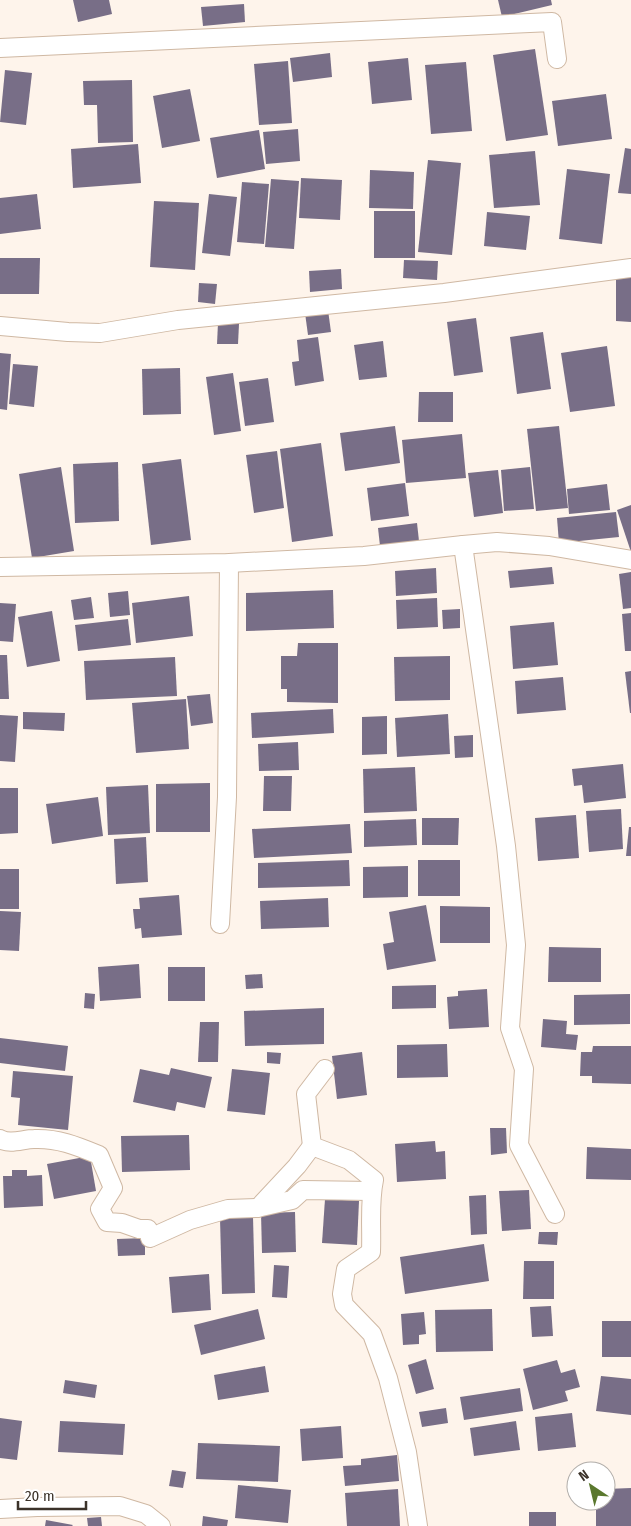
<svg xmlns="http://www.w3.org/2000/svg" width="631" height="1526" font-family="'Fira Sans Condensed',sans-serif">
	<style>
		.building { fill: #786e87 }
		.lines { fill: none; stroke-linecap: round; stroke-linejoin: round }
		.street-casing { stroke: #cfb8a3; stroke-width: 20 }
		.street { stroke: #fff; stroke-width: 18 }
	</style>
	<rect width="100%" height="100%" fill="#fef4eb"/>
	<g class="building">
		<polygon points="73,0 109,0 112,14 78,22"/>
		<polygon points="498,0 551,0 552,5 502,17"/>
		<polygon points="244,4 245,22 203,26 201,7"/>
		<polygon points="535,49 548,135 506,141 493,55"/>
		<polygon points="330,53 332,77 293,82 290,58"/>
		<polygon points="408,58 412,100 372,104 368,62"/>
		<polygon points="288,61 292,123 259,125 254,64"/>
		<polygon points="466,62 472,131 431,134 425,65"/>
		<polygon points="5,70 32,73 26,125 0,122"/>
		<polygon points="132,80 133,142 98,143 97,105 84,105 83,81"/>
		<polygon points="190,89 200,141 162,148 153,96"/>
		<polygon points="606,94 612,139 558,146 552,101"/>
		<polygon points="298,129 300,161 266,164 263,132"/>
		<polygon points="259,130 265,169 217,178 210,138"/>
		<polygon points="138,144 141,183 73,188 71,149"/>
		<polygon points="625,148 631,149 631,194 618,193"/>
		<polygon points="535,151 540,205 494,208 489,155"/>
		<polygon points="428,160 461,163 452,255 418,252"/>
		<polygon points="567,169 610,174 602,244 559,239"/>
		<polygon points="370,170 414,172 413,209 369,208"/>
		<polygon points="301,178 342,180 340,220 299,218"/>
		<polygon points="271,179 299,181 294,249 265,247"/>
		<polygon points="242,182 269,184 264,244 237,242"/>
		<polygon points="37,194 41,229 0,234 0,198"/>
		<polygon points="209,194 237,197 230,256 202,253"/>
		<polygon points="154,201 199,203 195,270 150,267"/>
		<rect x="374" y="211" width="41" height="47"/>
		<polygon points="487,212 530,216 526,250 484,246"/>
		<polygon points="0,258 40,258 39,294 0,294"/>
		<polygon points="404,260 438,261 437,280 403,278"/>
		<polygon points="341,269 342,289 310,292 309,271"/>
		<polygon points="616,278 631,278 631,322 616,321"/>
		<polygon points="199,283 217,284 215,304 198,302"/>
		<polygon points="328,310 331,332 308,335 305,313"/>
		<polygon points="476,318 483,372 454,376 447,322"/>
		<polygon points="218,323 239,324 238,344 217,344"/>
		<polygon points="543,332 551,389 517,394 510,337"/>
		<polygon points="318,337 324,381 295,386 292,362 299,361 297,340"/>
		<polygon points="383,341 387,377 359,380 354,345"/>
		<polygon points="607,346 615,406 570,412 561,353"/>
		<polygon points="0,353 11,354 7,410 0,409"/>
		<polygon points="13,364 38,366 34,407 9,404"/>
		<polygon points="180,368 181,414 143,415 142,369"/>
		<polygon points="233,373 241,431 214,435 206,377"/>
		<polygon points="268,378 274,422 245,426 239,382"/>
		<polygon points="419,392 453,392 453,422 418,422"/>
		<polygon points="395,426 400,463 345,471 340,433"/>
		<polygon points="559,426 568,508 536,511 527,429"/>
		<polygon points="462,434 466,478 406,483 402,440"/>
		<polygon points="321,443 333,536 292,542 280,449"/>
		<polygon points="277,451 284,508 254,513 246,455"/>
		<polygon points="181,459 191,540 151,545 142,464"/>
		<polygon points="118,462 119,521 75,523 73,464"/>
		<polygon points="61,467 74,551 32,558 19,474"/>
		<polygon points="530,467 534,509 504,511 501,470"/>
		<polygon points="498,470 503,513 474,517 468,473"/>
		<polygon points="405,483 409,516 371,521 367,488"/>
		<polygon points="607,484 610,510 569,514 567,489"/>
		<polygon points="631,505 631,552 617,510"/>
		<polygon points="616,512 619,537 559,543 557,518"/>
		<polygon points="417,523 419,541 380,546 378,528"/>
		<polygon points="552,567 554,584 510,588 508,571"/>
		<polygon points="436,568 437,593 396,596 395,571"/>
		<polygon points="631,572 631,608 623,609 619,574"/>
		<polygon points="333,590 334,628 246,631 246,593"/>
		<polygon points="128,591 130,615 110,617 108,593"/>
		<polygon points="189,596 193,636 136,643 132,603"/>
		<polygon points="91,597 94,618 74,620 71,600"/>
		<polygon points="437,598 438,627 397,629 396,600"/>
		<polygon points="0,603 16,604 13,642 0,641"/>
		<polygon points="460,609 460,628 443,629 442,610"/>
		<polygon points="52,611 60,661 27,667 18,617"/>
		<polygon points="631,613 631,651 625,651 622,614"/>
		<polygon points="128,619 131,645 78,651 75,625"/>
		<polygon points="554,622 558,665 513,669 510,626"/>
		<polygon points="298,643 338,643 338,703 287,702 287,689 281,689 281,656 297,656"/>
		<polygon points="0,655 7,655 9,699 0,699"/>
		<polygon points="450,656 450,700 395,701 394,657"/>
		<polygon points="175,657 177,696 86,700 84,661"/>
		<polygon points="631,671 631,713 630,713 625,672"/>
		<polygon points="563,677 566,710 517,714 515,681"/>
		<polygon points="210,694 213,723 191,726 187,696"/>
		<polygon points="186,699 189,749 136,753 132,703"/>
		<polygon points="333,709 334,733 252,738 251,713"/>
		<polygon points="23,712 65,713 64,731 23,729"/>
		<polygon points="448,714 450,754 397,757 395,718"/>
		<polygon points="0,715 18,716 15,762 0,761"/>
		<polygon points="387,716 387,754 362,755 362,717"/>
		<polygon points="473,735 473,757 455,758 454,736"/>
		<polygon points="298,742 299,770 259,771 258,744"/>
		<polygon points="623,764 626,798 584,803 582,785 574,786 572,769"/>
		<polygon points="415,767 417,811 364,813 363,769"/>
		<polygon points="264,776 292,776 291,811 263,811"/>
		<polygon points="210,783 210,832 156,832 156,784"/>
		<polygon points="148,785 150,833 108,835 106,787"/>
		<polygon points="0,788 18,788 18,833 0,834"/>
		<polygon points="98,797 103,836 52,844 46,804"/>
		<polygon points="621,809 623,849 589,852 586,811"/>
		<polygon points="576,815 579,858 538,861 535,818"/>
		<polygon points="422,818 459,818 458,845 422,845"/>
		<polygon points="416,819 417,845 364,847 364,821"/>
		<polygon points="350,824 352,853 254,858 252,829"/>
		<polygon points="629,827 631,827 631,856 626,856"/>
		<polygon points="146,837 148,882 116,884 114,839"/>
		<polygon points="349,860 350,886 258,888 258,863"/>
		<rect x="418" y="860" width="42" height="36"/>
		<polygon points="408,866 408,897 363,898 363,867"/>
		<rect x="0" y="869" width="19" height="40"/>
		<polygon points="179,895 182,935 142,938 141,928 135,929 133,909 140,909 139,898"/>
		<polygon points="328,898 329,927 261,929 260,901"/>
		<polygon points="426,905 436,961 387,970 383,944 394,942 389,912"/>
		<polygon points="440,906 490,907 490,943 440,943"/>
		<polygon points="0,911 21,912 19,951 0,950"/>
		<polygon points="549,947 601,948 601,982 548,982"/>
		<polygon points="139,964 141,998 100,1001 98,967"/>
		<rect x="168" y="967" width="37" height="34"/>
		<polygon points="262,974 263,988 246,989 245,975"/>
		<polygon points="436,985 436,1008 392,1009 392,986"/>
		<polygon points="487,989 489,1027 449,1029 447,997 458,996 458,991"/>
		<polygon points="85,993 95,994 94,1009 84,1008"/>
		<polygon points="630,994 630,1024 574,1025 574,995"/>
		<polygon points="324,1008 324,1044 245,1046 244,1011"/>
		<polygon points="543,1019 567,1021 566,1034 578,1035 576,1050 541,1047"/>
		<polygon points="200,1022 219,1022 218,1062 198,1062"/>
		<polygon points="0,1038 68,1046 65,1071 0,1063"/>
		<polygon points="447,1044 448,1077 397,1078 397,1045"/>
		<polygon points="593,1046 631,1046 631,1084 592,1083 592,1076 580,1076 581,1052 592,1052"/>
		<polygon points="267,1052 281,1053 280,1064 267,1063"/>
		<polygon points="362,1052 367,1095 337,1099 332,1056"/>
		<polygon points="171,1068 212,1077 205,1108 177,1102 175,1111 133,1102 140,1069 169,1075"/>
		<polygon points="232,1069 270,1073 265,1115 227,1111"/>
		<polygon points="13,1071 73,1076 68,1130 18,1125 20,1098 11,1097"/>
		<polygon points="490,1128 506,1128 507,1153 491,1155"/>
		<polygon points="189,1135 190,1170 122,1172 121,1136"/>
		<polygon points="435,1141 436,1152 445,1151 446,1179 397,1182 395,1144"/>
		<polygon points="587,1147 631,1149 631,1180 586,1179"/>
		<polygon points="90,1156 96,1191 54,1199 47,1164"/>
		<polygon points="12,1170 27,1170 27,1176 42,1175 43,1206 4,1208 3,1176 12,1176"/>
		<polygon points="529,1190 531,1229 502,1231 499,1191"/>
		<polygon points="486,1195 487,1234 471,1235 469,1196"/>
		<polygon points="325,1199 359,1201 357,1245 322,1243"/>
		<polygon points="295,1212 296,1252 262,1253 261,1213"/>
		<polygon points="253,1217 255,1293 222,1294 220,1218"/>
		<polygon points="539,1232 558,1232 557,1245 538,1244"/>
		<polygon points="145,1238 145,1255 118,1256 117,1239"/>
		<polygon points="484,1244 489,1281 405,1294 400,1257"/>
		<polygon points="524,1261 554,1261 554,1299 523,1299"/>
		<polygon points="274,1265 289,1266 287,1298 272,1297"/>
		<polygon points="209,1274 211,1310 172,1313 169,1277"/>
		<polygon points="551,1306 553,1336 532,1337 530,1307"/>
		<polygon points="258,1309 265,1339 201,1355 194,1325"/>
		<polygon points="492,1309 493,1351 436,1352 435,1310"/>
		<polygon points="424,1312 426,1334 419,1335 419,1344 403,1345 401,1314"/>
		<rect x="602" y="1321" width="29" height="36"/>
		<polygon points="426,1359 434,1389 416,1394 408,1365"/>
		<polygon points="557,1360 561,1373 575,1369 580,1387 565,1391 568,1401 533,1410 523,1369"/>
		<polygon points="265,1366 269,1392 218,1400 214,1375"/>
		<polygon points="601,1376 631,1379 631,1415 596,1411"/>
		<polygon points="65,1380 97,1385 95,1398 63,1393"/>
		<polygon points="520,1388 523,1411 464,1420 460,1397"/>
		<polygon points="446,1408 448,1423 422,1427 419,1412"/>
		<polygon points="572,1413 576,1447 538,1451 535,1417"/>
		<polygon points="0,1418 22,1421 17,1460 0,1458"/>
		<polygon points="60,1421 125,1424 123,1455 58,1452"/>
		<polygon points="516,1421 520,1450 474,1456 470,1428"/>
		<polygon points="341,1426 343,1458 302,1461 300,1429"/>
		<polygon points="198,1443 280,1446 278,1482 196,1479"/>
		<polygon points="397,1455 399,1481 345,1486 343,1466 361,1465 361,1459"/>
		<polygon points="172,1470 186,1472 183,1488 169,1486"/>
		<polygon points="238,1485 291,1490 288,1523 235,1518"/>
		<polygon points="631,1488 631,1526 596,1526 596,1501 606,1501 606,1489"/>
		<polygon points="398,1489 400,1526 347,1526 345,1493"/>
		<rect x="529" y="1512" width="27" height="14"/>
		<polygon points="203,1516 228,1520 227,1526 202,1526"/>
		<polygon points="101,1517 102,1526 88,1526 87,1518"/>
		<polygon points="46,1520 73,1525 72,1526 45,1526"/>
	</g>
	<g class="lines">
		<defs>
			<g id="street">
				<polyline points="0,48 552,22 557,59"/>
				<polyline points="0,326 68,332 100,333 178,320 444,293 631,268"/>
				<polyline points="463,545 506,846 516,945 510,1028 524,1069 519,1145 555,1214"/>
				<polyline points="0,567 229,563 364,556 463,545 497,542 549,546 631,560"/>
				<polyline points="220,924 227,797 229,563"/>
				<path d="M325 1069 306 1094 312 1146 349 1160 374 1180C369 1203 372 1228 371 1252L346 1269 342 1294 344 1305 372 1334 388 1378 407 1452 418 1526"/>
				<path d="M0 1139C10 1145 23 1139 34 1139 58 1138 77 1146 99 1155L113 1188 100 1209 107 1222 122 1223 139 1229H148L150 1238 190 1220 228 1209 257 1208 292 1200 303 1190 371 1191"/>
				<polyline points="258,1208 297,1166 312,1146"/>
				<polyline points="0,1509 37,1507 120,1506 146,1514 161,1526"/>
			</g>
		</defs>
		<use href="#street" class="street-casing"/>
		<use href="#street" class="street"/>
	</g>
	<g transform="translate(591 1486) rotate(325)"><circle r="24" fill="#ffffff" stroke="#b1ada9"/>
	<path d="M0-4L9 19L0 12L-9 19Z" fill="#5a782e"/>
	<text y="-8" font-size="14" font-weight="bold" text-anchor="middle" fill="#3b3229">N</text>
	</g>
	<path d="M18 1501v8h68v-8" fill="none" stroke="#3b3229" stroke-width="2.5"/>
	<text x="25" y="1501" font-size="15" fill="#3b3229" stroke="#ffffff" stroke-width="4" paint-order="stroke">20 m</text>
</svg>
